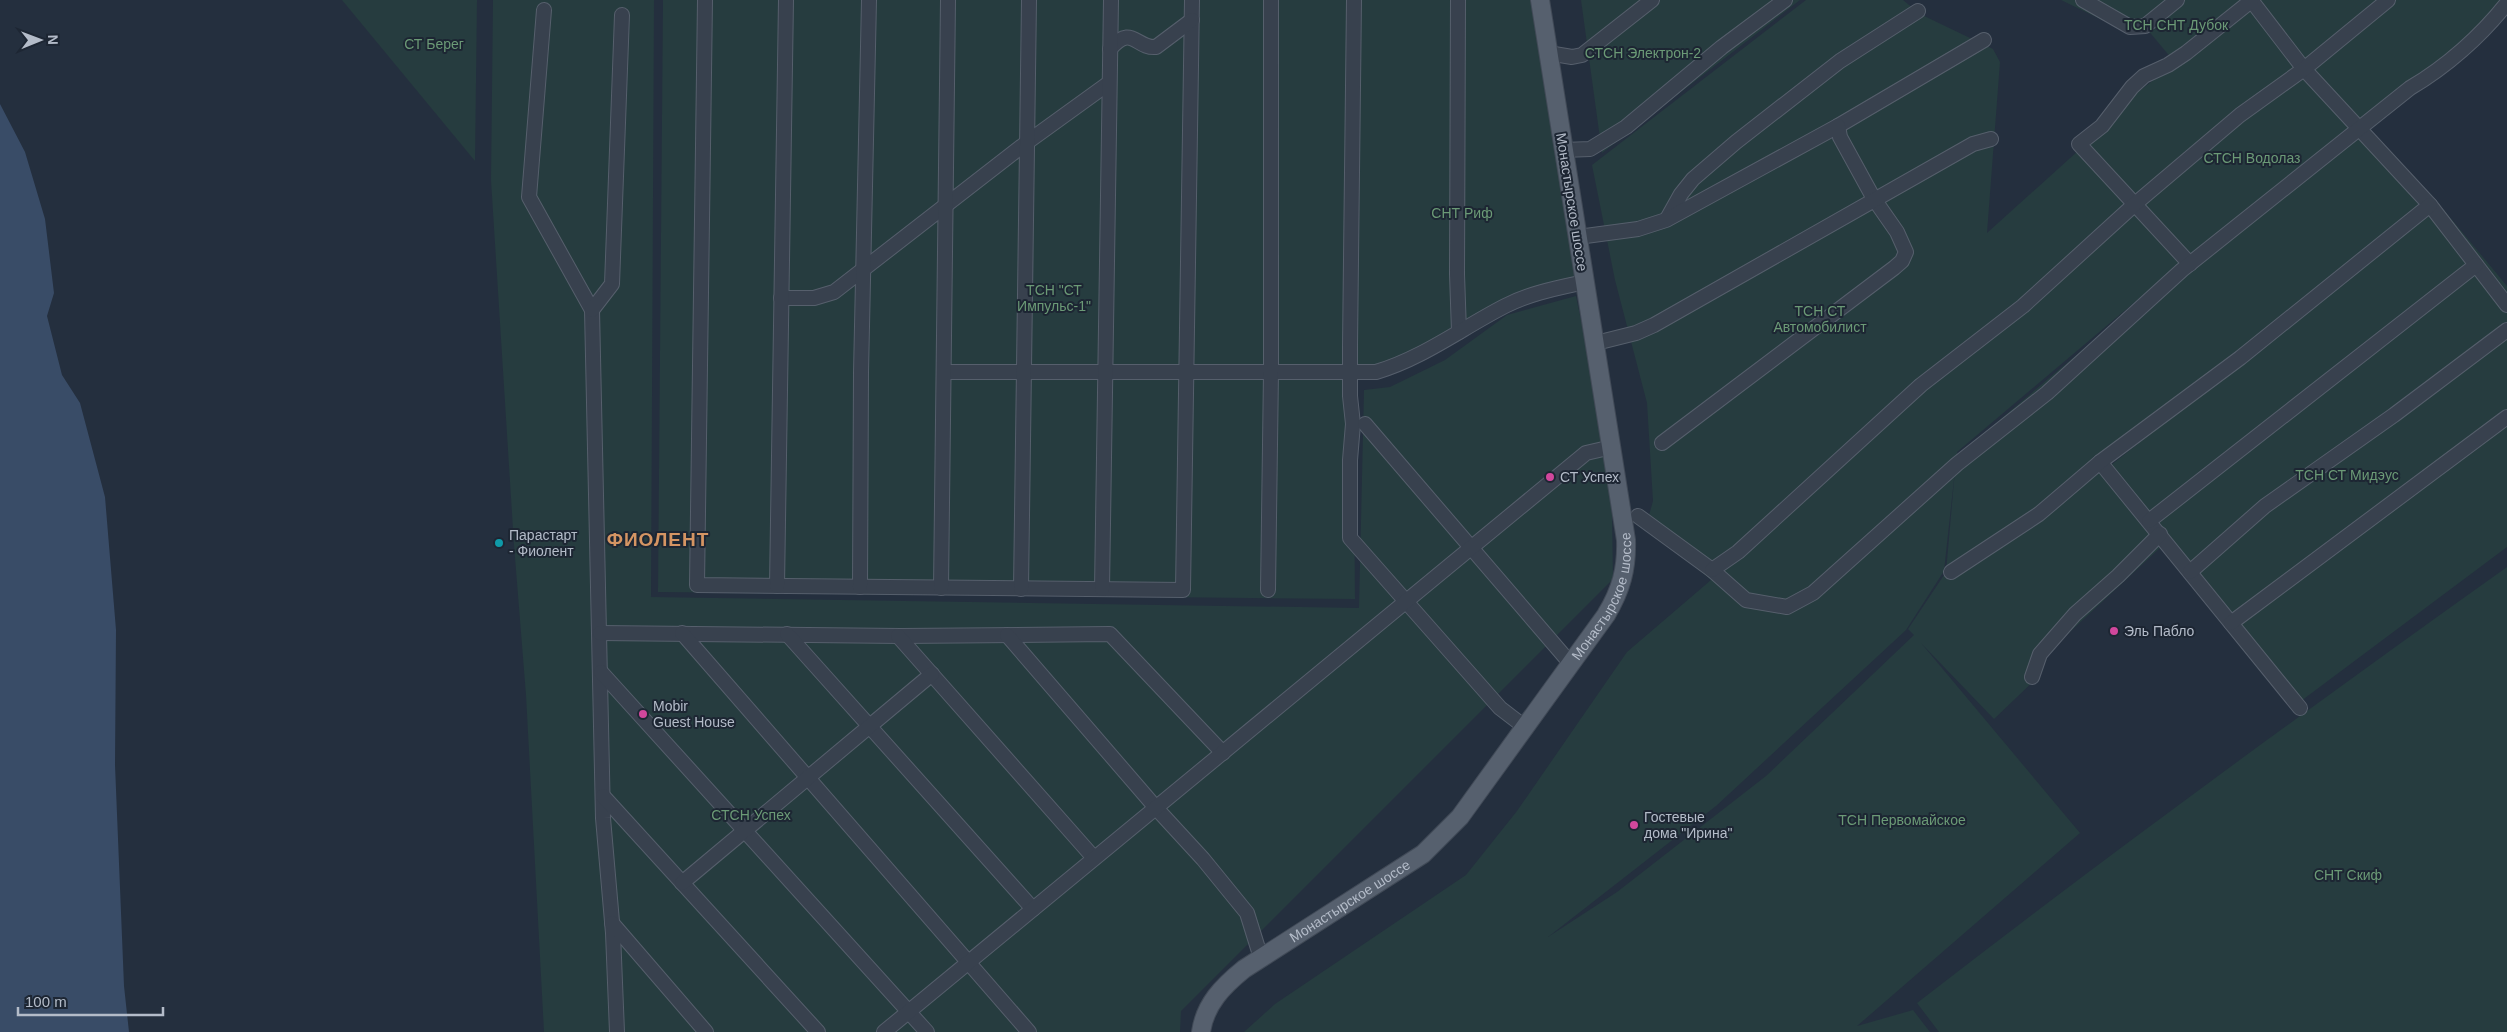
<svg xmlns="http://www.w3.org/2000/svg" width="2507" height="1032" font-family="Arial,sans-serif">
	<style>
		.green { fill: #263c3f; fill-rule: evenodd }
		.water { fill: #394c67 }
		.lines { fill: none; stroke-linecap: round; stroke-linejoin: round }
		.minor-casing { stroke: #565f6c; stroke-width: 16 }
		.major-casing { stroke: #414a57; stroke-width: 20 }
		.minor { stroke: #38414e; stroke-width: 14 }
		.major { stroke: #56606e; stroke-width: 18 }
		.hotel-dot { fill: #d1479c; stroke: #1d2633; stroke-width: 2 }
		.culture-dot { fill: #0f9aa8; stroke: #1d2633; stroke-width: 2 }
		.labels { text-anchor: middle; stroke-width: 4; stroke-linejoin: round; paint-order: stroke }
		.park-label { font-size: 14px; fill: #6b9a76; stroke: #1d2633 }
		.street-label { font-size: 14px; fill: #b4bcc9; stroke: #1d2633 }
		.poi-label { font-size: 14px; fill: #b4bcc9; stroke: #1d2633; text-anchor: start }
		.district-label { font-size: 19px; font-weight: bold; letter-spacing: 1px; fill: #d59563; stroke: #1d2633 }
	</style>
	<rect width="100%" height="100%" fill="#242f3e"/>
	<g class="green">
		<polygon points="342,0 477,0 475,161"/>
		<polygon points="493,0 654,0 651,597 1359,608 1364,390 1390,387 1445,360 1507,315 1576,296 1601,417 1612,515 1613,579 1181,1011 1180,1032 544,1032 526,695 514,545 491,180"/>
		<polygon points="663,0 1350,0 1355,599 658,592"/>
		<polygon points="1359,0 1533,0 1580,277 1381,372 1354,372"/>
		<polygon points="1581,0 1800,0 1602,153"/>
		<path d="M1806 0H1903L1920 14 1993 49 2000 62 1987 233 2079 150 2180 264 1957 452V456L2183 265 2076 139 2259 0H2507L2504 12 2370 130 2438 203 2507 286V547L2301 701 2110 466 2372 257 2100 470 2161 547 2043 657 2037 678 1994 719 1921 643 2080 833 1857 1026 1913 1010 1930 1032H1244L1275 1004 1466 875 1517 811 1627 652 1711 580 1646 526 1653 501 1647 403 1615 280 1592 165ZM1955 470 1946 572 1908 629 1914 635 1766 776 1617 892 1548 937 1716 806 1906 630 1944 571Z"/>
		<polygon points="2061,0 2247,0 2172,59 2147,29 2127,32"/>
		<path d="M2507 567V1032H1939L1917 1003C2110 853 2308 709 2507 567Z"/>
	</g>
	<polygon class="water" points="0,104 25,152 45,219 54,293 47,316 62,375 80,403 105,497 116,630 115,765 124,986 129,1032 0,1032"/>
	<g class="lines">
		<defs>
			<g id="minor">
				<polyline points="705,0 697,585 1183,590 1192,0"/>
				<polyline points="1354,0 1350,346 1350,396 1353,424 1350,460 1350,538 1500,708 1526,728"/>
				<polyline points="1458,0 1457,274 1459,332"/>
				<polyline points="2083,0 2130,27 2145,26 2177,0"/>
				<polyline points="2251,0 2304,69 2430,205 2507,305"/>
				<polyline points="544,10 529,197 592,310 603,818 613,933 617,1032"/>
				<path d="M1110 49C1132 23 1136 49 1156 47L1192 20"/>
				<polyline points="1548,53 1572,57 1582,55 1652,0"/>
				<polyline points="1838,126 1984,40"/>
				<polyline points="1564,150 1590,149 1626,127 1722,47 1785,0"/>
				<polyline points="1667,219 1681,194 1693,179 1736,142 1840,61 1918,11"/>
				<polyline points="1578,237 1638,229 1666,220 1838,126 1840,137 1874,199 1897,232 1906,252 1902,261 1894,268 1662,443"/>
				<polyline points="2190,264 2079,144 2102,126 2132,87 2144,76 2168,65 2186,53 2251,1"/>
				<polyline points="781,298 814,298 834,292 1026,143 1109,83"/>
				<polyline points="592,310 612,284 622,15"/>
				<polyline points="1596,343 1636,333 1654,325 1973,144 1991,139"/>
				<path d="M944 372H1376C1423 358 1462 328 1505 306 1530 293 1558 288 1585 282"/>
				<polyline points="1365,424 1571,664"/>
				<polyline points="2100,462 2300,708"/>
				<path d="M1638 516 1712 570 1746 600 1787 607 1813 593 1957 464 2047 393 2182 270 2410 88C2446 67 2481 36 2507 3"/>
				<polyline points="2149,521 2476,265"/>
				<polyline points="1712,570 1738,552 1921,385 2023,306 2135,204 2240,115 2304,69 2388,0"/>
				<polyline points="1951,572 2039,514 2100,462 2240,358 2430,205"/>
				<polyline points="2190,572 2265,506 2394,415 2507,330"/>
				<polyline points="777,586 786,0"/>
				<polyline points="860,587 861,373 869,0"/>
				<polyline points="941,588 948,0"/>
				<polyline points="1021,589 1029,0"/>
				<polyline points="1102,589 1111,0"/>
				<polyline points="1268,590 1271,372 1271,0"/>
				<polyline points="2231,623 2507,417"/>
				<polyline points="600,633 901,636 1110,634 1223,753"/>
				<polyline points="682,633 1029,1032"/>
				<polyline points="787,634 1033,909"/>
				<polyline points="1007,635 1157,809 1203,859 1247,913 1261,958"/>
				<polyline points="898,636 1094,858"/>
				<polyline points="601,672 927,1032"/>
				<polyline points="2032,677 2040,654 2075,614 2118,576 2160,534"/>
				<polyline points="603,796 818,1032"/>
				<polyline points="682,883 932,674"/>
				<polyline points="612,923 706,1032"/>
				<polyline points="884,1032 1586,453 1612,447"/>
			</g>
			<g id="major">
				<path id="s1" d="M1201 1032C1205 1004 1223 986 1244 969L1423 854 1460 817 1606 615C1621 590 1627 569 1626 540L1540 0"/>
			</g>
		</defs>
		<use href="#minor" class="minor-casing"/>
		<use href="#major" class="major-casing"/>
		<use href="#minor" class="minor"/>
		<use href="#major" class="major"/>
	</g>
	<g class="hotel-dot">
		<circle cx="1550" cy="477" r="5"/>
		<circle cx="2114" cy="631" r="5"/>
		<circle cx="643" cy="714" r="5"/>
		<circle cx="1634" cy="825" r="5"/>
	</g>
	<circle class="culture-dot" cx="499" cy="543" r="5"/>
	<g class="labels">
		<g class="park-label">
			<text x="2176" y="30">ТСН СНТ Дубок</text>
			<text x="434" y="49">СТ Берег</text>
			<text x="1643" y="58">СТСН Электрон-2</text>
			<text x="2252" y="163">СТСН Водолаз</text>
			<text x="1462" y="218">СНТ Риф</text>
			<text x="1054" y="295">ТСН "СТ<tspan x="1054" dy="16">Импульс-1"</tspan></text>
			<text x="1820" y="316">ТСН СТ<tspan x="1820" dy="16">Автомобилист</tspan></text>
			<text x="2347" y="480">ТСН СТ Мидэус</text>
			<text x="751" y="820">СТСН Успех</text>
			<text x="1902" y="825">ТСН Первомайское</text>
			<text x="2348" y="880">СНТ Скиф</text>
		</g>
		<g class="street-label">
			<text transform="translate(1572 202) rotate(81)" y="5">Монастырское шоссе</text>
			<text dy="5" stroke="none"><textPath href="#s1" startOffset="609">Монастырское шоссе</textPath></text>
			<text dy="5" stroke="none"><textPath href="#s1" startOffset="204">Монастырское шоссе</textPath></text>
		</g>
		<g class="poi-label">
			<text x="1560" y="482">СТ Успех</text>
			<text x="509" y="540">Парастарт<tspan x="509" dy="16">- Фиолент</tspan></text>
			<text x="2124" y="636">Эль Пабло</text>
			<text x="653" y="711">Mobir<tspan x="653" dy="16">Guest House</tspan></text>
			<text x="1644" y="822">Гостевые<tspan x="1644" dy="16">дома "Ирина"</tspan></text>
		</g>
		<g class="district-label">
			<text x="658" y="546">ФИОЛЕНТ</text>
		</g>
	</g>
	<g transform="translate(40 40) rotate(89)" stroke="#1d2633" stroke-width="4" paint-order="stroke">
	<path d="M0-4L9 19L0 12L-9 19Z" fill="#b4bcc9"/>
	<text y="-8" font-size="14" font-weight="bold" text-anchor="middle" fill="#b4bcc9">N</text>
	</g>
	<path d="M18 1007v8h145v-8" fill="none" stroke="#b4bcc9" stroke-width="2.5"/>
	<text x="25" y="1007" font-size="15" fill="#b4bcc9" stroke="#1d2633" stroke-width="4" paint-order="stroke">100 m</text>
</svg>
